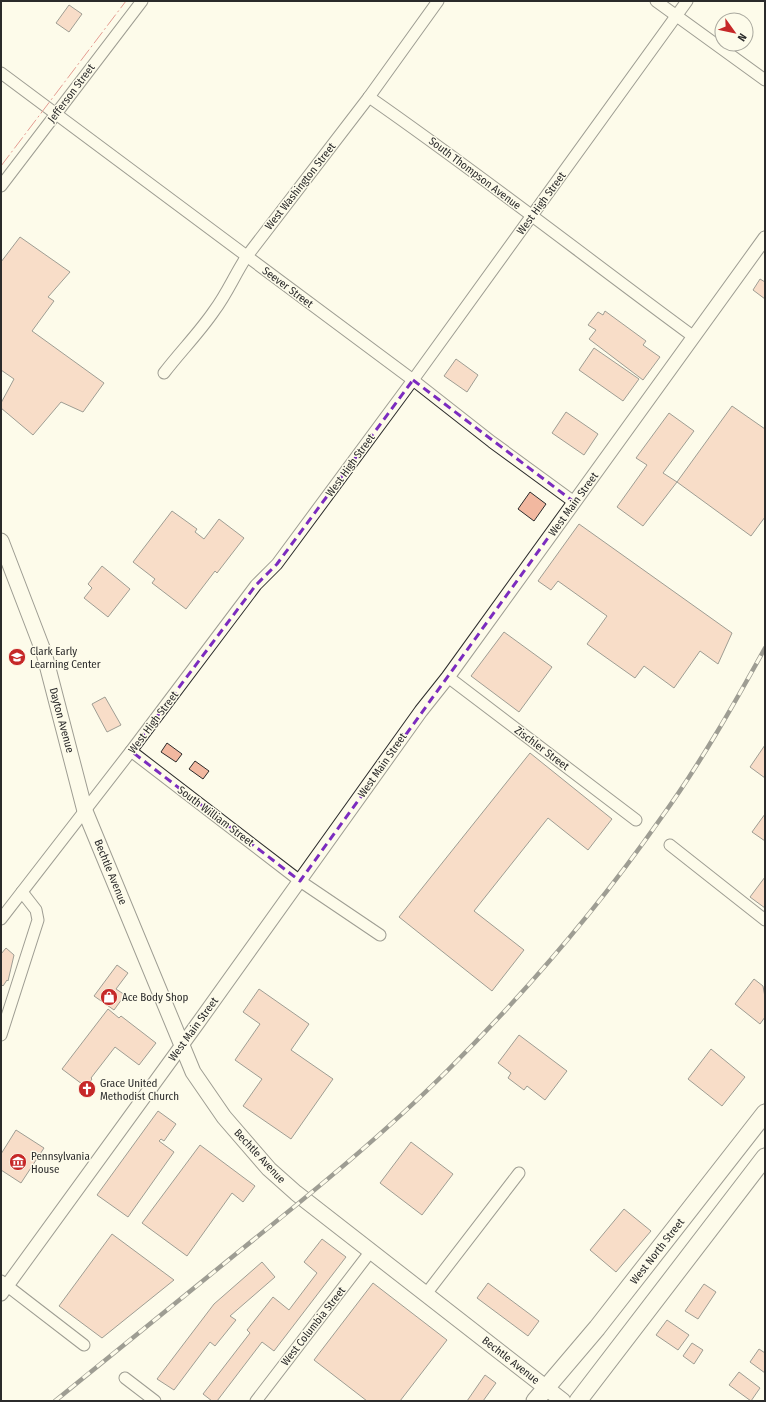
<svg xmlns="http://www.w3.org/2000/svg" width="766" height="1402" font-family="'Fira Sans Condensed',sans-serif">
	<style>
		.building { fill: #f2b8a0; stroke: #2b2b2b }
		.lines { fill: none; stroke-linecap: round; stroke-linejoin: round }
		.minor-casing { stroke: #2b2b2b; stroke-width: 13 }
		.tertiary-casing { stroke: #2b2b2b; stroke-width: 15 }
		.secondary-casing { stroke: #2b2b2b; stroke-width: 17 }
		.primary-casing { stroke: #2b2b2b; stroke-width: 19 }
		.minor { stroke: #fdfbea; stroke-width: 11 }
		.tertiary { stroke: #fdfbea; stroke-width: 13 }
		.secondary { stroke: #fdfbea; stroke-width: 15 }
		.primary { stroke: #fdfbea; stroke-width: 17 }
		.rail-casing { stroke: #2b2b2b; stroke-width: 4.5 }
		.rail { stroke: #fdfbea; stroke-width: 3; stroke-dasharray: 9; stroke-linecap: butt }
		.power { stroke: #c62828; stroke-width: 1; stroke-dasharray: 14 3 2 3; stroke-linecap: butt }
		.marked { fill: none; stroke: #7b2cbf; stroke-width: 3; stroke-dasharray: 8 5; stroke-linejoin: round }
		.labels { text-anchor: middle; stroke-width: 3; stroke-linejoin: round; paint-order: stroke }
		.street-label { font-size: 11px; fill: #2b2b2b; stroke: #fdfbea }
		.poi-label { font-size: 11px; fill: #2b2b2b; stroke: #fdfbea; text-anchor: start }
	</style>
	<rect width="100%" height="100%" fill="#fdfbea"/>
	<g class="building">
		<polygon points="69,5 82,14 69,32 56,23"/>
		<polygon points="20,237 70,272 48,297 54,301 32,331 104,383 83,412 61,402 33,435 1,408 1,403 14,379 1,370 1,262"/>
		<polygon points="760,279 765,282 765,299 753,290"/>
		<polygon points="605,311 646,341 643,345 660,357 643,380 589,339 596,330 588,325 598,312 603,315"/>
		<polygon points="594,348 639,379 623,401 579,370"/>
		<polygon points="456,359 478,375 467,392 444,376"/>
		<polygon points="732,406 765,429 765,517 751,536 677,482"/>
		<polygon points="566,412 598,434 584,455 552,433"/>
		<polygon points="669,413 694,431 663,473 677,482 643,526 617,507 647,465 636,458"/>
		<polygon points="530,492 546,504 534,521 518,509"/>
		<polygon points="172,511 197,529 195,532 204,539 219,519 244,538 217,573 215,571 186,609 152,583 155,579 133,562"/>
		<polygon points="579,524 732,633 718,664 700,651 674,688 644,666 635,678 587,644 607,616 558,581 551,590 538,581"/>
		<polygon points="102,566 130,589 108,617 84,598 92,588 88,584"/>
		<polygon points="504,632 552,667 519,712 471,676"/>
		<polygon points="105,697 121,725 107,732 92,704"/>
		<polygon points="167,743 182,754 176,762 161,752"/>
		<polygon points="765,745 765,778 750,767"/>
		<polygon points="530,753 612,819 588,850 548,818 474,911 524,950 492,991 399,917"/>
		<polygon points="195,761 209,771 203,779 189,769"/>
		<polygon points="765,814 765,841 752,832"/>
		<polygon points="765,877 765,908 750,897"/>
		<polygon points="6,948 14,955 8,981 7,980 3,986 1,984 1,954"/>
		<polygon points="117,965 128,973 116,989 125,995 114,1010 94,996"/>
		<polygon points="754,979 763,986 765,997 765,1017 760,1024 735,1004"/>
		<polygon points="259,989 309,1024 291,1050 333,1079 291,1139 243,1106 262,1079 235,1060 260,1024 243,1012"/>
		<polygon points="108,1009 119,1018 121,1016 156,1043 139,1065 115,1047 91,1078 92,1079 86,1087 62,1069"/>
		<polygon points="519,1035 567,1071 545,1100 527,1086 524,1090 508,1078 511,1073 498,1063"/>
		<polygon points="711,1049 745,1077 722,1106 688,1079"/>
		<polygon points="158,1111 176,1124 164,1141 161,1139 159,1141 174,1152 128,1217 97,1195"/>
		<polygon points="16,1130 44,1148 21,1183 1,1170 1,1154"/>
		<polygon points="411,1142 453,1174 422,1215 380,1183"/>
		<polygon points="200,1145 255,1186 243,1202 232,1193 187,1256 142,1223"/>
		<polygon points="624,1209 651,1231 616,1272 590,1250"/>
		<polygon points="112,1234 174,1280 102,1338 59,1306"/>
		<polygon points="322,1239 346,1257 274,1351 262,1342 217,1401 212,1401 203,1394 250,1333 247,1330 273,1297 289,1310 317,1273 304,1262"/>
		<polygon points="262,1262 275,1277 230,1316 236,1320 215,1346 210,1342 174,1390 157,1379 214,1304"/>
		<polygon points="373,1283 447,1340 400,1401 367,1401 314,1360"/>
		<polygon points="488,1283 539,1321 528,1336 477,1298"/>
		<polygon points="704,1284 716,1292 698,1319 685,1311"/>
		<polygon points="667,1320 689,1335 678,1350 656,1335"/>
		<polygon points="692,1343 703,1350 694,1364 683,1356"/>
		<polygon points="759,1349 765,1353 765,1373 750,1362"/>
		<polygon points="739,1372 760,1388 751,1401 729,1385"/>
		<polygon points="485,1375 496,1383 483,1401 467,1401"/>
	</g>
	<g class="lines">
		<defs>
			<g id="minor">
				<polyline points="656,1 765,80"/>
				<polyline points="1,73 413,380 492,442 574,502"/>
				<path d="M369 97C480 174 585 257 694 337"/>
				<polyline points="1,186 142,1"/>
				<path d="M164 373C180 352 199 333 214 311 227 294 235 274 247 256L369 97 438 1"/>
				<polyline points="448,677 636,820"/>
				<polyline points="131,751 300,881 380,935"/>
				<polyline points="670,845 765,920"/>
				<polyline points="1,919 131,751 256,585 277,564 413,380 687,1"/>
				<polyline points="1,1035 38,920 36,910 22,892"/>
				<polyline points="1,1281 84,1345"/>
				<polyline points="426,1294 519,1173"/>
				<polyline points="125,1378 155,1401"/>
				<polyline points="256,1401 371,1251"/>
			</g>
			<polyline id="tertiary" points="1,1294 198,1023 421,711 448,677 765,238"/>
			<polyline id="secondary" points="1,541 44,653 85,811 193,1072 224,1117 269,1169 296,1193 563,1401"/>
			<g id="primary">
				<polyline points="535,1401 597,1328 765,1113"/>
				<polyline points="578,1401 765,1157"/>
			</g>
		</defs>
		<use href="#minor" class="minor-casing"/>
		<use href="#tertiary" class="tertiary-casing"/>
		<use href="#secondary" class="secondary-casing"/>
		<use href="#primary" class="primary-casing"/>
		<use href="#minor" class="minor"/>
		<use href="#tertiary" class="tertiary"/>
		<use href="#secondary" class="secondary"/>
		<use href="#primary" class="primary"/>
		<defs>
			<path id="rail" d="M55 1401C117 1350 180 1300 242 1249 313 1192 384 1134 448 1070 526 992 598 908 661 818 700 764 733 706 765 648"/>
		</defs>
		<use href="#rail" class="rail-casing"/>
		<use href="#rail" class="rail"/>
		<polyline class="power" points="1,166 126,1"/>
	</g>
	<path d="M0 0H766V1402H0ZM413 380 574 502 300 881 131 751 256 585 277 564Z" fill="#fdfbea" fill-opacity=".55" fill-rule="evenodd"/>
	<path class="marked" d="M413 380 574 502 300 881 131 751 256 585 277 564Z"/>
	<defs>
		<symbol id="school-disc" viewBox="-11 -11 22 22"><circle r="9.5" fill="#c62828" stroke="#fdfbea"/><path d="M0-5L7-2L0 1L-7-2ZM-4 1L0 2.5L4 1V4Q0 6-4 4Z" fill="#fff"/></symbol>
		<symbol id="shop-disc" viewBox="-11 -11 22 22"><circle r="9.5" fill="#c62828" stroke="#fdfbea"/><path d="M-5-2.5h2.3a2.7 3.5 0 0 1 5.4 0H5L5.5 6h-11ZM-1.5-2.5h3a1.5 2.3 0 0 0-3 0Z" fill="#fff"/></symbol>
		<symbol id="church-disc" viewBox="-11 -11 22 22"><circle r="9.5" fill="#c62828" stroke="#fdfbea"/><path d="M-1.2-6h2.4v3.5h3.3v2.4h-3.3V6h-2.4V-.1h-3.3v-2.4h3.3Z" fill="#fff"/></symbol>
		<symbol id="museum-disc" viewBox="-11 -11 22 22"><circle r="9.5" fill="#c62828" stroke="#fdfbea"/><path d="M0-6L6-3V-2H-6V-3ZM-5-1h2V3h-2ZM-1-1h2V3h-2ZM3-1h2V3H3ZM-6 4H6V6H-6Z" fill="#fff"/></symbol>
	</defs>
	<g fill-rule="evenodd">
		<use href="#school-disc" x="7" y="647" width="20" height="20"/>
		<use href="#shop-disc" x="99" y="987" width="20" height="20"/>
		<use href="#church-disc" x="77" y="1079" width="20" height="20"/>
		<use href="#museum-disc" x="8" y="1152" width="20" height="20"/>
	</g>
	<g class="labels">
		<g class="street-label">
			<text transform="translate(71 93) rotate(-53)" y="4">Jefferson Street</text>
			<text transform="translate(475 173) rotate(37)" y="4">South Thompson Avenue</text>
			<text transform="translate(300 186) rotate(-52)" y="4">West Washington Street</text>
			<text transform="translate(541 203) rotate(-54)" y="4">West High Street</text>
			<text transform="translate(288 287) rotate(37)" y="4">Seever Street</text>
			<text transform="translate(350 465) rotate(-54)" y="4">West High Street</text>
			<text transform="translate(573 504) rotate(-54)" y="4">West Main Street</text>
			<text transform="translate(62 720) rotate(75)" y="4">Dayton Avenue</text>
			<text transform="translate(153 722) rotate(-53)" y="4">West High Street</text>
			<text transform="translate(542 748) rotate(37)" y="4">Zischler Street</text>
			<text transform="translate(382 765) rotate(-55)" y="4">West Main Street</text>
			<text transform="translate(216 816) rotate(37)" y="4">South William Street</text>
			<text transform="translate(111 872) rotate(68)" y="4">Bechtle Avenue</text>
			<text transform="translate(193 1029) rotate(-54)" y="4">West Main Street</text>
			<text transform="translate(260 1156) rotate(47)" y="4">Bechtle Avenue</text>
			<text transform="translate(657 1251) rotate(-52)" y="4">West North Street</text>
			<text transform="translate(313 1326) rotate(-52)" y="4">West Columbia Street</text>
			<text transform="translate(511 1360) rotate(38)" y="4">Bechtle Avenue</text>
		</g>
		<g class="poi-label">
			<text x="30" y="655">Clark Early<tspan x="30" dy="13">Learning Center</tspan></text>
			<text x="122" y="1001">Ace Body Shop</text>
			<text x="100" y="1087">Grace United<tspan x="100" dy="13">Methodist Church</tspan></text>
			<text x="31" y="1160">Pennsylvania<tspan x="31" dy="13">House</tspan></text>
		</g>
	</g>
	<rect width="766" height="1402" fill="none" stroke="#2b2b2b" stroke-width="4"/>
	<g transform="translate(734 32) rotate(123)"><circle r="19" fill="#fdfbea" stroke="#a9a89e"/>
	<path d="M0-3L7 15L0 10L-7 15Z" fill="#c62828"/>
	<text y="-6" font-size="11" font-weight="bold" text-anchor="middle" fill="#2b2b2b">N</text>
	</g>
</svg>
